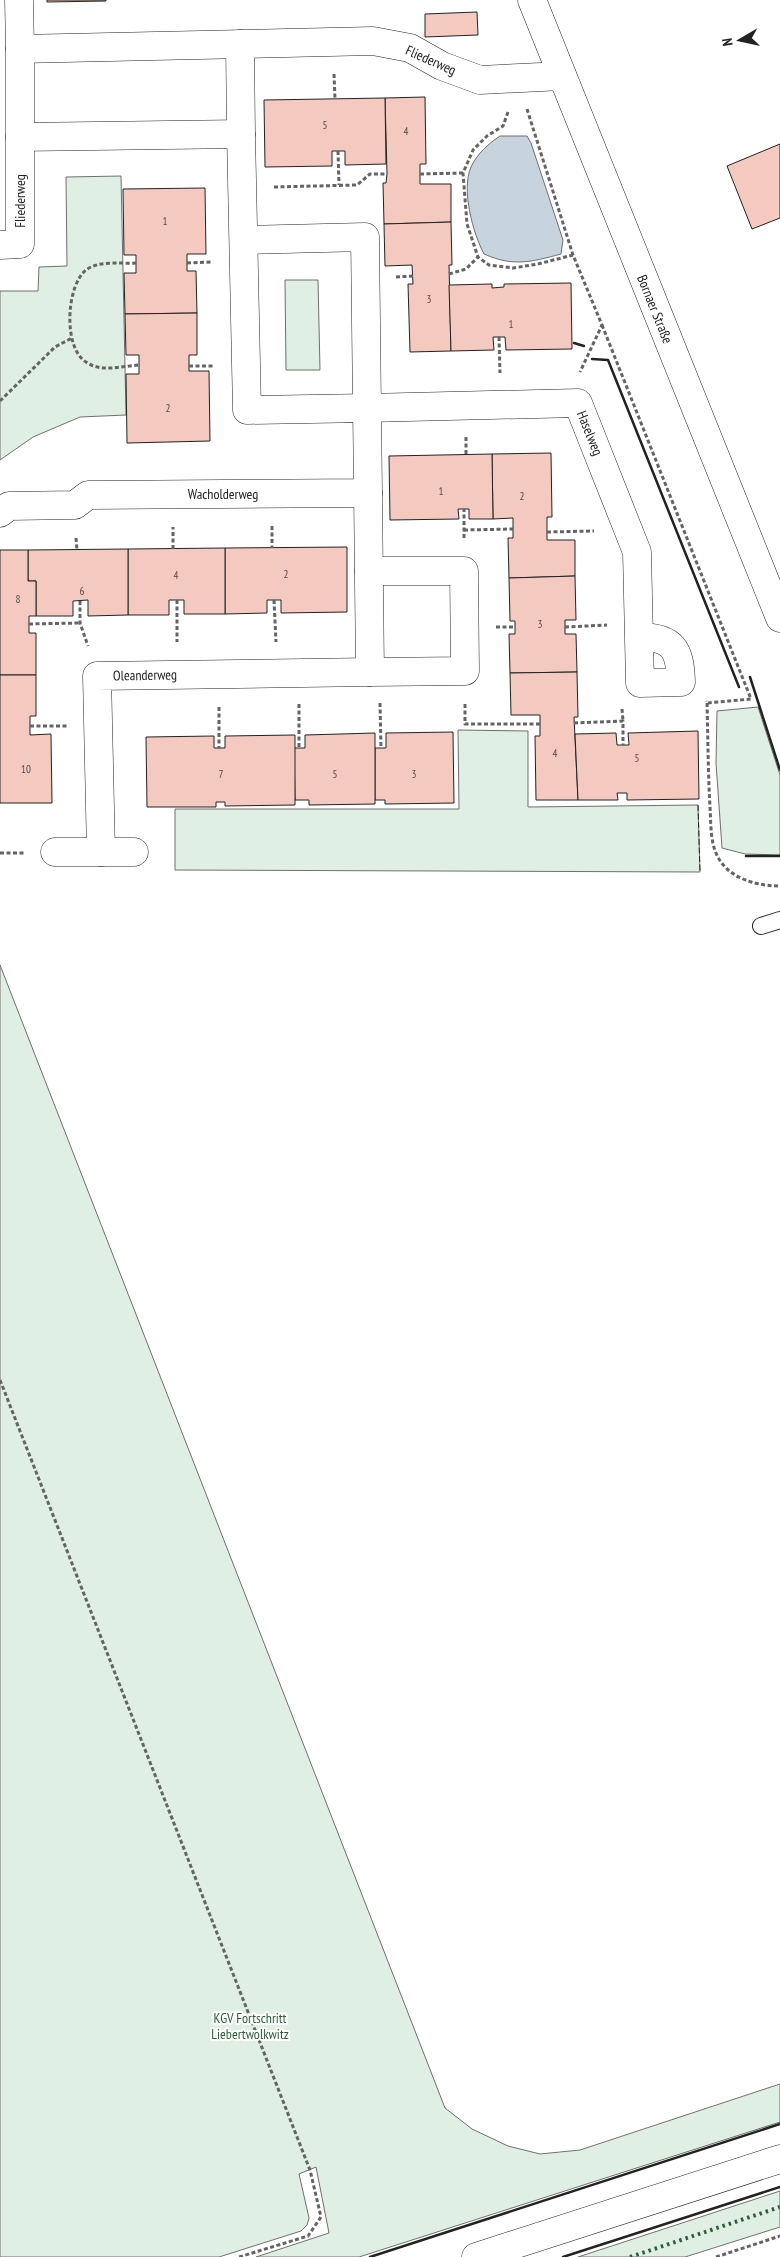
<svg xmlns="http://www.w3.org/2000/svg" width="780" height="2257" font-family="'PT Sans Narrow',sans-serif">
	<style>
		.green { fill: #e0efe3; stroke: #6f6f6f }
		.water { fill: #c7d3dd; stroke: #6f6f6f }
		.building { fill: #f3c9c0; stroke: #222 }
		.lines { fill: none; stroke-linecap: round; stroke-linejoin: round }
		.lane-casing { stroke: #222; stroke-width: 18 }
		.street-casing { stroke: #222; stroke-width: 29 }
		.secondary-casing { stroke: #222; stroke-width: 29 }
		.primary-casing { stroke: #222; stroke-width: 29 }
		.path { stroke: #646464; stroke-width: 3; stroke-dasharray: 4 2.5; stroke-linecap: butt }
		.lane { stroke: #fff; stroke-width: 16 }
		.street { stroke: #fff; stroke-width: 28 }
		.secondary { stroke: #fff; stroke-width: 28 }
		.primary { stroke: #fff; stroke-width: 28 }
		.hedge { stroke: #2f5e38; stroke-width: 4; stroke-dasharray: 2.5 4; stroke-linecap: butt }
		.fence { stroke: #222; stroke-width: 1; stroke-dasharray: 6 2.5; stroke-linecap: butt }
		.wall { stroke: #222; stroke-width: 2.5 }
		.labels { text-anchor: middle; stroke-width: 4; stroke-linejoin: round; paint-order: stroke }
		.number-label { font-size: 11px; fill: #564c4a }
		.street-label { font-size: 14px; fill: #222; stroke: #fff }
		.park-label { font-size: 14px; fill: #2f5e38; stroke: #fff }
	</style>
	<rect width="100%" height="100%" fill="#fff"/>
	<g class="green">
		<polygon points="121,176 126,415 80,417 33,437 0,460 0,291 38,291 39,267 67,266 66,177"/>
		<polygon points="285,280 318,280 320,370 286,370"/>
		<polygon points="758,707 780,775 780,855 745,854 722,848 716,763 717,711"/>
		<polygon points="458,730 528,731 528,807 698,805 700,872 175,870 175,809 459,809"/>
		<polygon points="0,965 445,2108 472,2129 508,2146 540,2154 580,2150 780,2084 780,2122 359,2257 256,2257 329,2233 316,2167 299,2174 309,2218 307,2225 301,2231 219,2257 0,2257"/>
		<polygon points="780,2191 780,2227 685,2257 578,2257"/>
	</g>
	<path class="water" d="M500 136H527L531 143 563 240 561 254C531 262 513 267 484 254 473 233 461 190 471 167 477 154 488 144 500 136Z"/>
	<g class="building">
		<polygon points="47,0 106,0 106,1 47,2"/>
		<polygon points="477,12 478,35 425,37 425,14"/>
		<polygon points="425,97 426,164 420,164 420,184 451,184 451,222 384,224 383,183 386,183 387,174 385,98"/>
		<polygon points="385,98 386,164 345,165 345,151 332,151 332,166 265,167 264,100"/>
		<polygon points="780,144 780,218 752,229 727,166"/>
		<polygon points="205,188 206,254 187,254 187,271 196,271 197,313 125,314 124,273 136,273 136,255 124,255 123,189"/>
		<polygon points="451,222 452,265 449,265 451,351 410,352 408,284 413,284 412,265 385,266 384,224"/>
		<polygon points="571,283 572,349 506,350 505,337 493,337 494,350 451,351 449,285 492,284 492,288 504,287 504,284"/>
		<polygon points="197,313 197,355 189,355 189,371 209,371 210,441 127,443 126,374 139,374 139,355 126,355 125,314"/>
		<polygon points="551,453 552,517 547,517 547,540 575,540 575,576 509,578 508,538 513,538 513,518 493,519 492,454"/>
		<polygon points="492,454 493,519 469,519 469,509 458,509 459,519 390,520 389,456"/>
		<polygon points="347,547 347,612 281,613 281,600 267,600 267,613 225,614 225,548"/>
		<polygon points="225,548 225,614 184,614 184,600 169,600 169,615 128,615 128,549"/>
		<polygon points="128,549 128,615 88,616 88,600 73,601 73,616 36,616 36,581 28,581 28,550"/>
		<polygon points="0,550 28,550 28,581 36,581 36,616 29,616 29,633 36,633 36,675 0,675"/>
		<polygon points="575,576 576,620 565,620 565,634 576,634 577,672 510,673 509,634 515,634 515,621 510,621 509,578"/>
		<polygon points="577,672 578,717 574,717 578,800 536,800 535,736 540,736 540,715 511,715 510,673"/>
		<polygon points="0,675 36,675 36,716 30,716 30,735 51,734 52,803 0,803"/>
		<polygon points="698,731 699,799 627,800 627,793 617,793 618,800 578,800 575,734 616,733 617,745 629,745 628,733"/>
		<polygon points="453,732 454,803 385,804 385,800 375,800 375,748 386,748 386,733"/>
		<polygon points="375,733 375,804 309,805 309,800 295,800 294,748 305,748 305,735"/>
		<polygon points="295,735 295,805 225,806 225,802 216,802 216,807 147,807 146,737 214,736 214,748 225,748 225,736"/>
	</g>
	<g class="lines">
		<defs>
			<polyline id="lane" points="761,926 780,920"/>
			<g id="street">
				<polyline points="19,0 20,49"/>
				<polyline points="20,137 241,134 240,44"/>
				<path d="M244 240 365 237 367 408 578 403 637 552 640 683 681 682C680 649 673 637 639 637"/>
				<polyline points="0,245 20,244 20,49 373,41 410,48 442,66 480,80 562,76"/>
				<polyline points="0,513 9,506 75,505 88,495 368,493 367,408 247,410 241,134"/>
				<polyline points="369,571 464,571 465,671 370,672"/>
				<polyline points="55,852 134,852"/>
				<polyline points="101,852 97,676 370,672 368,493"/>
			</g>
			<polyline id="secondary" points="532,0 780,618"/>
			<polyline id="primary" points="476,2257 780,2159"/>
		</defs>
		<use href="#lane" class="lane-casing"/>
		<use href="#street" class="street-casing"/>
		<use href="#secondary" class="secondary-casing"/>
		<use href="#primary" class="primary-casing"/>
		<g class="path">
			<polyline points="334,74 335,99"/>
			<polyline points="527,109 573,255 602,325 580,372"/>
			<polyline points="508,112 503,126 487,136 473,150 463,173 467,224 478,257 489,265 513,268 538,264 573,255"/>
			<polyline points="338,151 339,185"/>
			<polyline points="420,174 463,173"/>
			<polyline points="274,187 357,185 370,174 387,174"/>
			<path d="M136 263C121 264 99 260 86 270 66 286 63 348 86 362 102 373 121 366 139 365"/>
			<polyline points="187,263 212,262"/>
			<polyline points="449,274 466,269 478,257"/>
			<polyline points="396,277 413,276"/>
			<polyline points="602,325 751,699 707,703 706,701"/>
			<polyline points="499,337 500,373"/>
			<polyline points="189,366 213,366"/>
			<polyline points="0,401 55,347 72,338"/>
			<polyline points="466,454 466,437"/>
			<polyline points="272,526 272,548"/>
			<polyline points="464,530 513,529"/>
			<polyline points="547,532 594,531"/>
			<polyline points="76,538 77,550"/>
			<polyline points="464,538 464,509"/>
			<polyline points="173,549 173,527"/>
			<polyline points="177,600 177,642"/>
			<polyline points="274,600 276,642"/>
			<polyline points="80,601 80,623 88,646"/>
			<polyline points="29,624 80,623"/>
			<polyline points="496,627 515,627"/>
			<polyline points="565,627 607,625"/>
			<polyline points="380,703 381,748"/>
			<path d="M707 703C708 738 708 773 710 807 711 821 710 839 716 853 726 878 756 886 780 886"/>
			<polyline points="299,704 299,748"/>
			<polyline points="465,704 465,724 540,724"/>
			<polyline points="219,707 219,748"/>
			<polyline points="622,709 623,721"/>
			<polyline points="574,723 623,721 623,745"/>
			<polyline points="30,726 67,726"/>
			<polyline points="0,853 24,853"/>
			<polyline points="0,1380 310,2170 321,2217 308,2236 239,2257"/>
			<polyline points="716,2257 780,2236"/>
		</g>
		<use href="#lane" class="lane"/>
		<use href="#street" class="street"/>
		<use href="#secondary" class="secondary"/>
		<use href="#primary" class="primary"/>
		<polyline class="hedge" points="630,2257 780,2207"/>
		<polyline class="fence" points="698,805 700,872"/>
		<g class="wall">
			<polyline points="574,343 584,346"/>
			<polyline points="592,359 608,360 739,687"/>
			<polyline points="750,677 780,770"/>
			<polyline points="746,856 780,856"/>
			<polyline points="370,2257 780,2124"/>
			<polyline points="563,2257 780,2187"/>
		</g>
	</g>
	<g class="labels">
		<g class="number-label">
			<text x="325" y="129">5</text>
			<text x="406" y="135">4</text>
			<text x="165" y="225">1</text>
			<text x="429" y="303">3</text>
			<text x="511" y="328">1</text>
			<text x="168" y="412">2</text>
			<text x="441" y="495">1</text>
			<text x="522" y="500">2</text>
			<text x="286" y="578">2</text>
			<text x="176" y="579">4</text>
			<text x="82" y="595">6</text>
			<text x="18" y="603">8</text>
			<text x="540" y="628">3</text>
			<text x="555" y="757">4</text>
			<text x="637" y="762">5</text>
			<text x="26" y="773">10</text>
			<text x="221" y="778">7</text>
			<text x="335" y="778">5</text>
			<text x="414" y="778">3</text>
		</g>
		<g class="street-label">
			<text transform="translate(431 60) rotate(24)" y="5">Fliederweg</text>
			<text transform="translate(20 201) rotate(-90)" y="5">Fliederweg</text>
			<text transform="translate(655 309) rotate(68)" y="5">Bornaer Straße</text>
			<text transform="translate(590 433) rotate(68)" y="5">Haselweg</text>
			<text x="223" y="499">Wacholderweg</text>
			<text transform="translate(145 675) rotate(-1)" y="5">Oleanderweg</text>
		</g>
		<g class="park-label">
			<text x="250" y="2023">KGV Fortschritt<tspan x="250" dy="16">Liebertwolkwitz</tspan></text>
		</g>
	</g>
	<g transform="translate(740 40) rotate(261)" stroke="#ffffff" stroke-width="4" paint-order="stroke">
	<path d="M0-4L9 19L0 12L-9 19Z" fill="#222222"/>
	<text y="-8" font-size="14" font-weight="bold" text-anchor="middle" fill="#222222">N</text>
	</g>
</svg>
